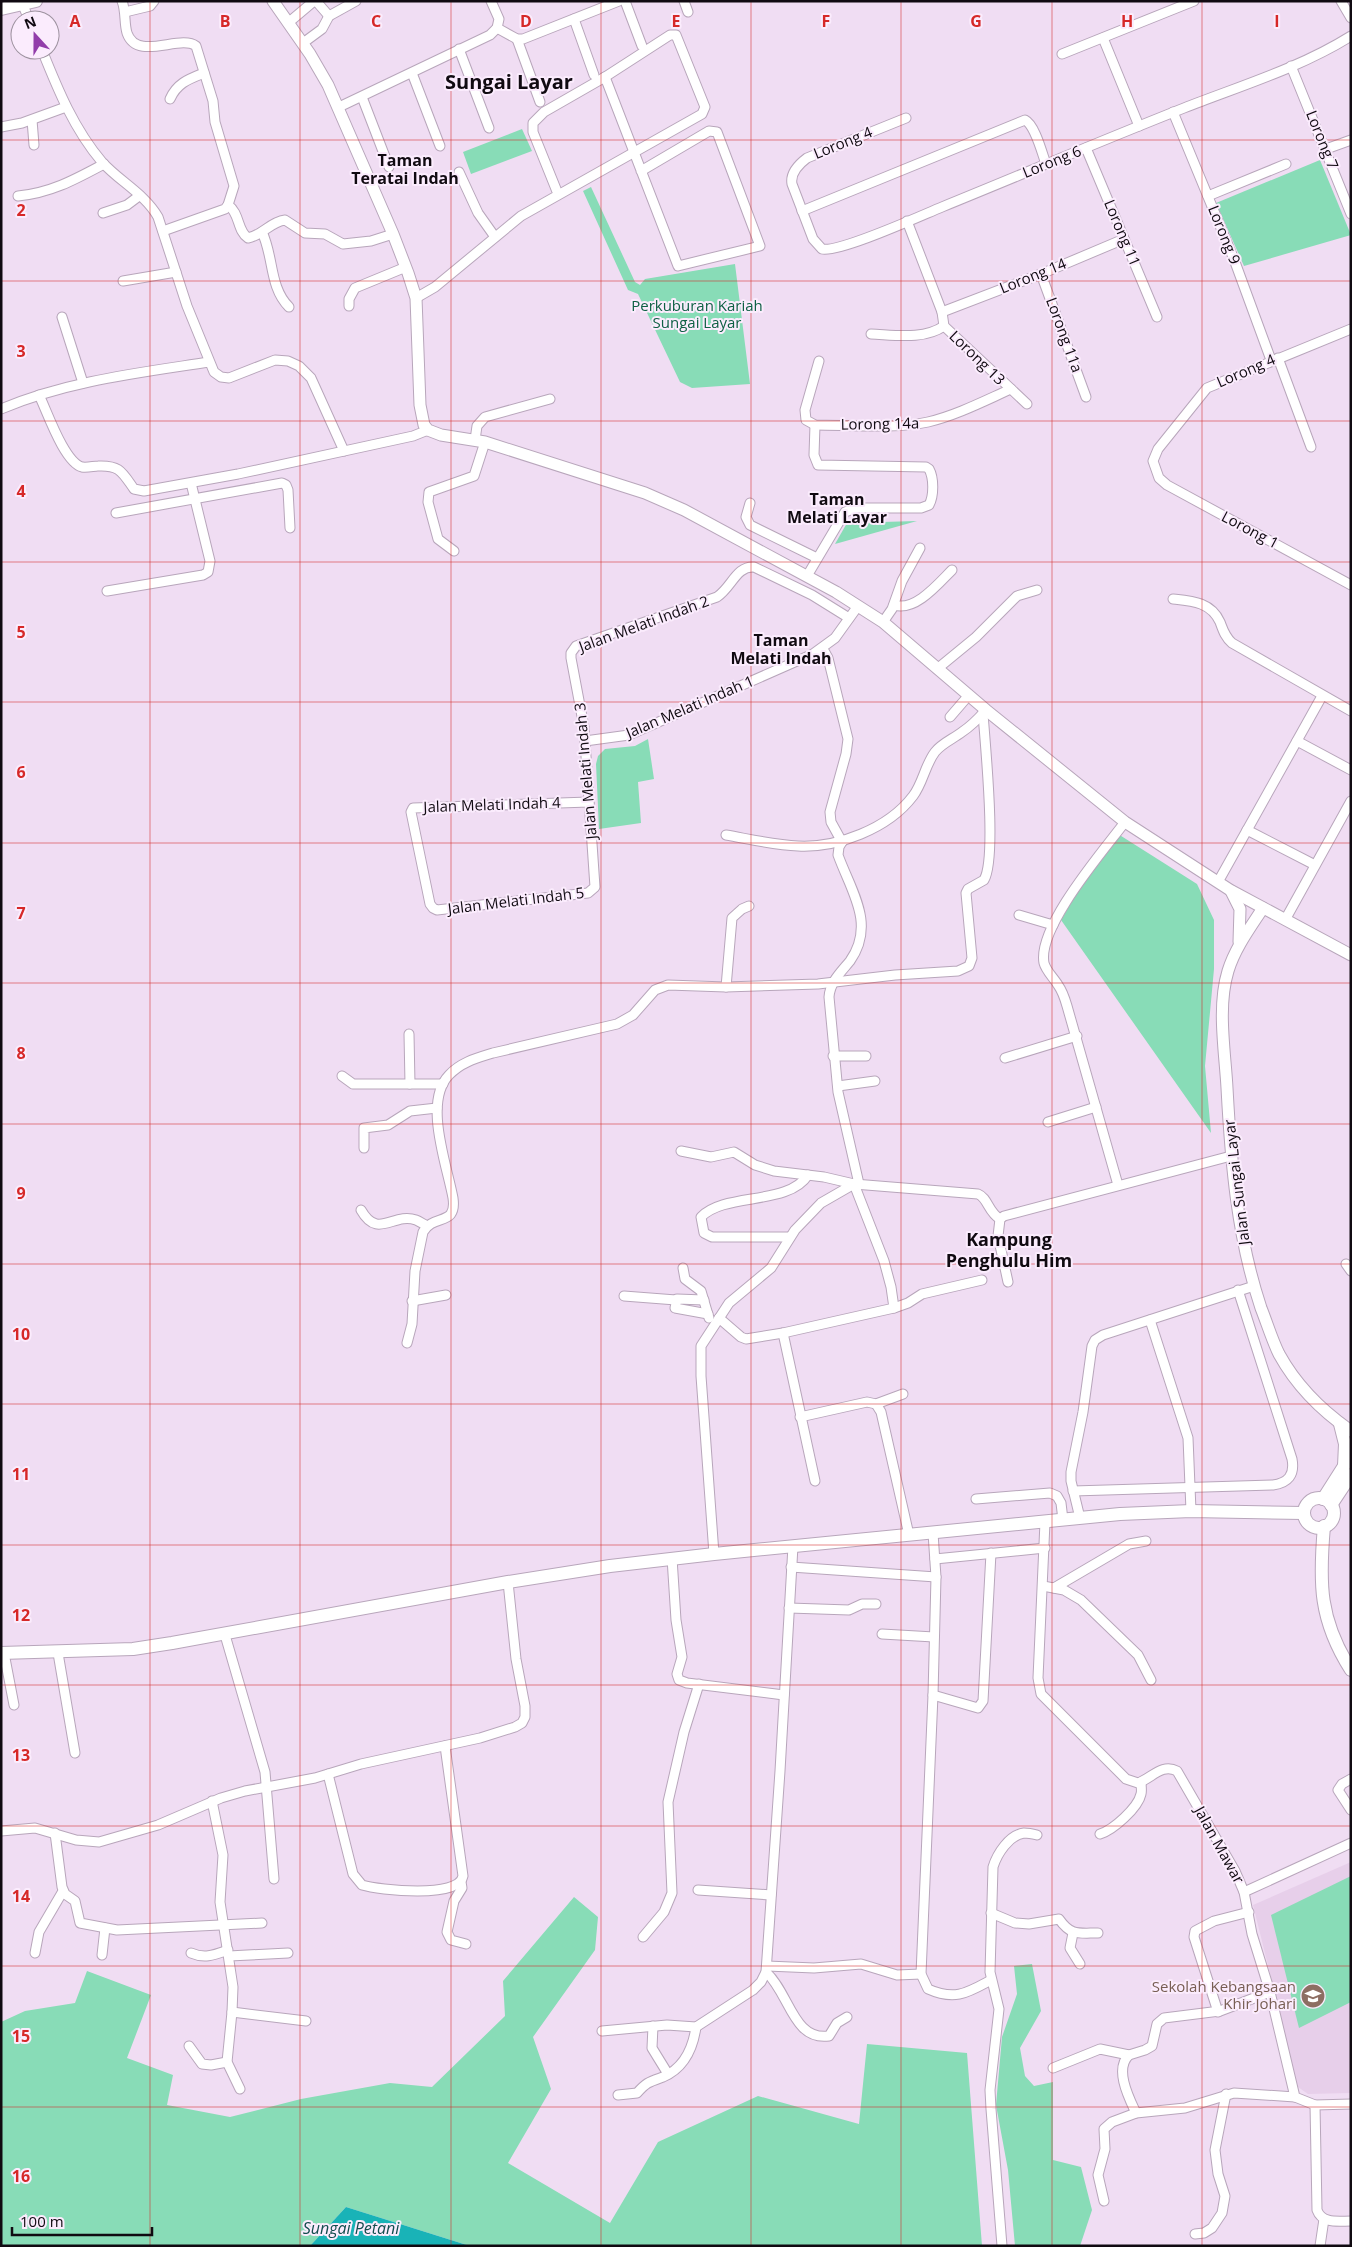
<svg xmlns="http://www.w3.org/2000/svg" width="1352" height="2247" font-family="'Open Sans',sans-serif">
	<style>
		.built { fill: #e7cfea }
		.green { fill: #88dcb7 }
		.water { fill: #19b3b7 }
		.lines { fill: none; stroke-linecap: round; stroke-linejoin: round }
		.minor-casing { stroke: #b8a6bb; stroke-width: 11 }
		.tertiary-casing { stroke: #b8a6bb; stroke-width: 13 }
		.secondary-casing { stroke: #b8a6bb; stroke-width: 14 }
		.minor { stroke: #fff; stroke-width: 9 }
		.tertiary { stroke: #fff; stroke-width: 11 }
		.secondary { stroke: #fff; stroke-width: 12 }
		.grid { fill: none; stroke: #d62828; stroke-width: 1; stroke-opacity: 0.55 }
		.labels { text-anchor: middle; stroke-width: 4; stroke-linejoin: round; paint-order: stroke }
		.street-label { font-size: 15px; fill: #100a11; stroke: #fbecfd }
		.park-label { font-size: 15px; fill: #0e6044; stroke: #fbecfd }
		.education-label { font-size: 15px; fill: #785e54; stroke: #fbecfd; text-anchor: end }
		.neighbourhood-label { font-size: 16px; font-weight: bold; fill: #100a11; stroke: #fbecfd }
		.water-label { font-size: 16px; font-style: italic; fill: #124d4e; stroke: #fbecfd }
		.quarter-label { font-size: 18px; font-weight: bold; fill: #100a11; stroke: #fbecfd }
		.district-label { font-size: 20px; font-weight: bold; fill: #100a11; stroke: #fbecfd }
		.grid-label { font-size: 16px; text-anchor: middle; font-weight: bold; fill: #d62828; stroke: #fbecfd; stroke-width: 4; stroke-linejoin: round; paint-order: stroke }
	</style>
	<rect width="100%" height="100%" fill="#f0ddf3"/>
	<polygon class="built" points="1351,1862 1351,2093 1308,2094 1298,2087 1253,1905"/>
	<g class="green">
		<polygon points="522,129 532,151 471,174 463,152"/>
		<polygon points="1320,160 1351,235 1244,266 1216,203"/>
		<polygon points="591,187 635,282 640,285 645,279 735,264 750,384 692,388 680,382 638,294 628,290 583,191"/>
		<polygon points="917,521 835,544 847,523"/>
		<polygon points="648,739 654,779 638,782 641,823 599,829 596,764 598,756 605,749 635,746"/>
		<polygon points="1118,834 1197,884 1214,920 1214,969 1205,1066 1211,1133 1061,920 1084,880"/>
		<polygon points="1351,1876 1351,2002 1299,2028 1271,1915"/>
		<polygon points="574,1897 598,1917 595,1950 533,2037 551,2089 508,2163 610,2223 658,2142 758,2096 859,2124 867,2044 967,2053 982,2246 470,2246 346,2207 310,2246 1,2246 1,2022 25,2011 75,2003 87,1971 151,1995 127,2058 173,2075 167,2105 230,2117 301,2099 390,2083 432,2087 505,2016 503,1981"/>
		<polygon points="1032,1964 1041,2011 1020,2048 1025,2076 1034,2086 1053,2082 1053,2160 1081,2167 1092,2210 1080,2246 1015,2246 1008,2170 996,2105 1002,2037 1017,1994 1014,1966"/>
	</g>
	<polygon class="water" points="346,2207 470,2246 310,2246"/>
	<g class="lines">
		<defs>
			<g id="minor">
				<path d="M122 1C126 11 124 23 127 33 137 62 180 34 196 46L213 101 215 122 234 186 228 205 225 209 163 231"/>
				<polyline points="316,1 329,16"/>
				<polyline points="491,1 499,19 497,28"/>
				<polyline points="625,1 642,46"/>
				<polyline points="684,1 688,12"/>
				<polyline points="1341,1 1351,18"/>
				<polyline points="23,5 29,20"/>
				<polyline points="125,12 150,6 154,1"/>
				<polyline points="574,19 594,75"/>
				<polyline points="288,23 314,1"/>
				<polyline points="497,28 517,39 523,39 619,1"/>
				<polyline points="1103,38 1139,126"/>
				<polyline points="517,39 540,102"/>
				<polyline points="303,43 322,29 329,16 356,1"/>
				<polyline points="459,49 489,128"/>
				<path d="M42 50C58 90 74 129 102 162 119 181 145 194 158 217L187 306 214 372 221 377 229 378 275 360 288 361 299 366 311 378 344 451"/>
				<polyline points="1062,54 1194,1"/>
				<polyline points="1291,66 1351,214"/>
				<polyline points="412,73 440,146"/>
				<polyline points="605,77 678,266 760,246 717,132 709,131 641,171"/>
				<polyline points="362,97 389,167"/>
				<path d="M170 99C177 83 189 79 204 73"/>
				<polyline points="339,107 490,35 497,28"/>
				<polyline points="1173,112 1235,262 1271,360"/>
				<path d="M906 118 807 158C799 164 790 173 792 184L813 239 822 249C839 253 920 216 942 207 1023 174 1103 140 1184 108 1240 86 1300 68 1351 36"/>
				<polyline points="32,120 34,145"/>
				<polyline points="1,127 22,123 66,107"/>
				<polyline points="1086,148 1157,317"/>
				<polyline points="1326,149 1351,140"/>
				<polyline points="459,172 478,213 495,237"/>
				<path d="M18 196C51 193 76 179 104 164"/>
				<polyline points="1208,196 1286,164"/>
				<path d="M228 205C240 213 237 231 248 238 263 235 270 222 285 220L305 233 325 234 343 244 371 241 393 234"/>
				<path d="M802 211 1025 120C1035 125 1042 153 1046 164"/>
				<polyline points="103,213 127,205 139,196"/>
				<polyline points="907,221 942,312 944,326 1027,404"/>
				<path d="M262 232C274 257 269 287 289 307"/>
				<polyline points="1041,274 1086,397"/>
				<polyline points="123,281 176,272"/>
				<polyline points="416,298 435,287 521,216 702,114 705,107 676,35 670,35 605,77 544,112 533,123 533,132 558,194"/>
				<polyline points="349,306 349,299 355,288 406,267"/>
				<polyline points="942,312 1041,274 1124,239"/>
				<polyline points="62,317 83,383"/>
				<polyline points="1351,329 1207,388 1158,449 1153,461 1159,478 1167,485 1351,585"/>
				<path d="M871 334C895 335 924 340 944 326"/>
				<polyline points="1278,358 1311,447"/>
				<path d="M819 361 805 410 806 420 815 425C847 425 898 429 928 422 957 415 984 401 1011 389"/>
				<path d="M39 395C47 411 64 462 82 467 87 468 94 466 98 466 120 465 122 472 134 489L144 491 238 474 413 436 428 430"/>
				<path d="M1 409C67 381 138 373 209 362"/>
				<polyline points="475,440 477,426 485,417 550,399"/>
				<polyline points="750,503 746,517 750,525 817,558"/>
				<polyline points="116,513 282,483 286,485 288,490 290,528"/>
				<polyline points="454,551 438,539 428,502 429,492 474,476 485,442"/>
				<path d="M807 576 845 512 856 508H921L929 505C934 496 934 478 929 469L926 467 818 465 814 455 815 425"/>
				<polyline points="107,591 203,575 208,572 210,561 191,483"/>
				<path d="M1173 599C1192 601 1211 602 1220 622 1223 630 1225 637 1232 643L1351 711"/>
				<path d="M894 605C915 612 938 584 952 570"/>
				<polyline points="883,622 892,609 902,581 920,548"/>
				<polyline points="823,649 828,658 848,739 846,754 830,812 831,822 842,842"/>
				<polyline points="937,669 976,637 1017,596 1037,590"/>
				<polyline points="950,717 969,695"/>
				<polyline points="585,741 629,735 813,654 835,638 858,606"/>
				<polyline points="1297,741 1351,770"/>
				<path d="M589 802 413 808 411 812 430 904 433 908 437 910 588 893 595 887 584 727 571 658V653L576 646 717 597C732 587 736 566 754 567L812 595 849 618"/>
				<polyline points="1247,830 1315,865"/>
				<path d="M726 835C749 839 774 845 798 846 837 848 888 829 913 796 923 783 925 765 935 752 942 743 953 739 962 732 971 726 978 719 985 711"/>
				<path d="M842 842 839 847 838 855C851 891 876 924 850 961 841 972 830 982 829 997L838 1092 859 1184"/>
				<polyline points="1218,882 1322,696"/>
				<polyline points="1019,915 1053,925"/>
				<polyline points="1285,920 1351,801"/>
				<polyline points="726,987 732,918 742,909 749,906"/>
				<polyline points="409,1034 410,1084"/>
				<polyline points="833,1056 866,1056"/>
				<polyline points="1005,1058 1077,1036"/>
				<polyline points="342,1076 353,1084 443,1084"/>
				<polyline points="838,1086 875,1081"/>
				<polyline points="1048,1122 1096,1107"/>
				<polyline points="364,1148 364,1128 388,1125 410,1111 437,1108"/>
				<path d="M681 1151 711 1157 734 1152 755 1165 774 1171 824 1177 854 1184 978 1194C988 1198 988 1212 1000 1219"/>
				<path d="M1118 1185 1067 1006C1065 999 1063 992 1058 985 1054 978 1046 971 1044 963 1037 927 1104 850 1125 822"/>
				<path d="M361 1210C378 1240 393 1212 416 1220 419 1221 423 1224 427 1226"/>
				<path d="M790 1237H712L704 1233 701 1217C725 1192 788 1206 808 1175"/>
				<polyline points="1346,1264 1351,1271"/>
				<polyline points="683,1268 685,1279 701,1291 709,1318"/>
				<polyline points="1008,1282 998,1236 1000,1219 1004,1216 1231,1156"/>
				<polyline points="624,1296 676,1300"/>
				<polyline points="704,1300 677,1299 675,1308 708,1314"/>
				<polyline points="412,1301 446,1295"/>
				<polyline points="894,1308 908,1303 922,1294 982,1280"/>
				<polyline points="719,1318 741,1337 746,1339 783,1333 894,1308 891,1287 884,1261 854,1184"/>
				<polyline points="1150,1320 1188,1438 1191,1511"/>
				<polyline points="783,1333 815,1481"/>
				<path d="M407 1343 412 1324 415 1271 423 1232C434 1213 457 1227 453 1198 447 1165 423 1102 449 1075 461 1062 477 1058 493 1053L617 1024 633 1015 655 990 668 985 726 987 818 984 895 975 958 971 969 966 972 958 966 893 968 889 984 880C997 858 985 744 983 713"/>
				<polyline points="876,1404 881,1412 909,1535"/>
				<polyline points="800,1417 867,1402 876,1404 903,1394"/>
				<path d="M1073 1491 1273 1485C1288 1483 1295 1475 1292 1459L1238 1290"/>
				<polyline points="976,1499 1050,1493 1057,1496 1061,1503 1063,1520"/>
				<polyline points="1080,1518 1071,1481 1071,1472 1083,1412 1092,1346 1095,1340 1103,1335 1254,1286"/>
				<path d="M1045 1522 1038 1678 1041 1694 1126 1779 1138 1783C1152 1778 1162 1763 1177 1771L1235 1871 1244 1892 1252 1934 1270 1992 1295 2097 1315 2105 1351 2104"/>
				<path d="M933 1533 936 1577 933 1695 921 1974 928 1989C955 2001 967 1993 991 1980"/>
				<polyline points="714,1554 701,1376 701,1346 729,1303 771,1268 795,1230 821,1203 854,1184"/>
				<polyline points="672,1558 676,1620 682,1657 677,1674 679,1680 687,1683 784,1695"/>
				<polyline points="935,1559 1045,1548"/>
				<polyline points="791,1567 936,1577"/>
				<polyline points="1043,1586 1064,1590 1081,1600 1138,1655 1151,1680"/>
				<polyline points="1054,1588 1129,1544 1146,1541"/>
				<polyline points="789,1608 849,1610 862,1604 876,1604"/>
				<polyline points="882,1634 934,1637"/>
				<polyline points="225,1635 265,1772 274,1879"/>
				<polyline points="4,1653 14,1705"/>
				<polyline points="58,1653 75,1753"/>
				<polyline points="933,1695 978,1708 983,1701 991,1553"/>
				<path d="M328 1774 353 1874 362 1885C379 1890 459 1899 463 1876L445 1746"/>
				<polyline points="1351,1779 1342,1784 1338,1790 1351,1810"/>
				<polyline points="212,1801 223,1855 220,1902 233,1987 232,2012 227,2062 240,2089"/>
				<polyline points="1,1831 35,1828 76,1840 99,1842 158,1825 221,1798 245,1791 315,1778 361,1764 480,1738 515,1727 522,1723 525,1717 525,1706 516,1659 508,1582"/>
				<polyline points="55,1833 62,1887 65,1894 75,1901 80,1923 117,1930 262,1923"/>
				<path d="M1100 1834C1113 1830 1138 1808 1141 1794 1142 1791 1141 1786 1141 1782"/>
				<polyline points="461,1882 462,1888 454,1901 447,1932 451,1940 466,1944"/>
				<polyline points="698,1890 771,1895"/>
				<polyline points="1244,1892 1351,1843"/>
				<path d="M991 1913 1015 1923 1029 1924 1059 1919C1071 1936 1078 1933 1098 1933"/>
				<polyline points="1073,1933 1070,1948 1080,1964"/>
				<polyline points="643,1937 664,1912 672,1893 668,1802 684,1732 699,1684"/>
				<polyline points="35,1953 39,1932 63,1891"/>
				<path d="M191 1953C205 1959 214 1955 228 1950"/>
				<polyline points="102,1955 105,1928"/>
				<polyline points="229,1956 288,1953"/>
				<polyline points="767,1966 814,1968 861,1964 897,1975 921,1974"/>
				<path d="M766 1972C790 1994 793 2041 829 2036L837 2023 847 2017"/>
				<polyline points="232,2012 306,2021"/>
				<polyline points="1218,2012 1194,1937 1195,1931 1214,1921 1249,1912"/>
				<polyline points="653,2026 652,2048 668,2074"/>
				<polyline points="602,2031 667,2025 696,2027 753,1990 761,1982 766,1972 780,1771 793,1546"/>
				<polyline points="189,2046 202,2064 211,2065 227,2062"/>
				<polyline points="1053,2068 1100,2049 1129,2055"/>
				<path d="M618 2095 637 2093C647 2082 649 2082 663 2077 684 2068 693 2048 696 2027"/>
				<path d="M1315 2105 1317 2210C1322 2224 1338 2221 1351 2221"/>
				<path d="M1136 2113C1129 2098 1114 2069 1129 2055L1145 2050 1152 2046 1157 2024 1164 2018 1220 2011 1270 1992"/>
				<polyline points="1104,2201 1098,2175 1105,2149 1104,2129 1112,2122 1136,2113 1185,2108 1234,2093 1295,2097"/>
				<polyline points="1195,2234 1204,2233 1212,2228 1222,2213 1225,2196 1218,2174 1215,2150 1226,2094"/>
				<path d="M1002 2246 991 2109 990 2090 999 2009 990 1972 993 1867C997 1854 1009 1835 1024 1833 1028 1833 1033 1834 1037 1835"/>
				<polyline points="1320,2246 1324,2219"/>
			</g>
			<g id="tertiary">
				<polyline points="273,1 310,54 328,85 393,234 408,273 416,298 420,405 424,425 428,430 441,435 485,442 645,493 684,510 836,592 883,622 986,710 1125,822 1230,890 1351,955"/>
				<polyline points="1231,891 1240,909 1239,942"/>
				<path d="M1263 908C1250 928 1235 948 1228 971 1217 1007 1225 1051 1227 1088 1231 1163 1237 1236 1261 1308 1267 1323 1272 1340 1279 1354 1296 1385 1322 1411 1351 1431"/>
			</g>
			<g id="secondary">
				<polyline points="1,9 36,1"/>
				<polyline points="1340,1424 1345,1444 1344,1466"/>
				<circle cx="1319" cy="1513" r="15"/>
				<polyline points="1323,1499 1351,1455"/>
				<polyline points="1331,1505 1351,1475"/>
				<path d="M1324 1526C1319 1583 1319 1620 1351 1670"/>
				<polyline points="1,1653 133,1649 172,1643 508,1582 610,1566 714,1554 1120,1514 1191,1511 1304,1513"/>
			</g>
		</defs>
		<use href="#minor" class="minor-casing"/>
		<use href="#tertiary" class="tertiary-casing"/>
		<use href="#secondary" class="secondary-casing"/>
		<use href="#minor" class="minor"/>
		<use href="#tertiary" class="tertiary"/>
		<use href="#secondary" class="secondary"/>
	</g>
	<path class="grid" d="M150 1V2246M300 1V2246M451 1V2246M601 1V2246M751 1V2246M901 1V2246M1052 1V2246M1202 1V2246M1 140H1351M1 281H1351M1 421H1351M1 562H1351M1 702H1351M1 843H1351M1 983H1351M1 1124H1351M1 1264H1351M1 1404H1351M1 1545H1351M1 1685H1351M1 1826H1351M1 1966H1351M1 2107H1351"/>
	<defs>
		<symbol id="school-disc" viewBox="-11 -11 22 22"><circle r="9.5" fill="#8d6e63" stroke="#fbecfd"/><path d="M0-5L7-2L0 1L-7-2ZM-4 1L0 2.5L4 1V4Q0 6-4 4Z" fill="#fff"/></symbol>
	</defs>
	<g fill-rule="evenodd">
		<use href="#school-disc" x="1299" y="1982" width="28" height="28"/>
	</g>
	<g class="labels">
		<g class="street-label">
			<text transform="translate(1322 140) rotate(68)" y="5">Lorong 7</text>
			<text transform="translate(843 143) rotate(-22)" y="5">Lorong 4</text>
			<text transform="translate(1052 162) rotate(-22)" y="5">Lorong 6</text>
			<text transform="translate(1122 233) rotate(67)" y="5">Lorong 11</text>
			<text transform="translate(1224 235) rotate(68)" y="5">Lorong 9</text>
			<text transform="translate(1033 276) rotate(-22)" y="5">Lorong 14</text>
			<text transform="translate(1064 335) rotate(70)" y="5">Lorong 11a</text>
			<text transform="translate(977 358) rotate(44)" y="5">Lorong 13</text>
			<text transform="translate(1246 371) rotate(-23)" y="5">Lorong 4</text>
			<text transform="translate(880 424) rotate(-1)" y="5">Lorong 14a</text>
			<text transform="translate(1250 530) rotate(28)" y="5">Lorong 1</text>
			<text transform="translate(644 624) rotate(-20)" y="5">Jalan Melati Indah 2</text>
			<text transform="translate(690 707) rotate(-23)" y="5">Jalan Melati Indah 1</text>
			<text transform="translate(586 771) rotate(-95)" y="5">Jalan Melati Indah 3</text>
			<text transform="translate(492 805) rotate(-2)" y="5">Jalan Melati Indah 4</text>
			<text transform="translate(516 901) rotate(-7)" y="5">Jalan Melati Indah 5</text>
			<text transform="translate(1237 1182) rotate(-97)" y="5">Jalan Sungai Layar</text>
			<text transform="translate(1219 1845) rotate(61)" y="5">Jalan Mawar</text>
		</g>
		<g class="park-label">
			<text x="697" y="311">Perkuburan Kariah<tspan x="697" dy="17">Sungai Layar</tspan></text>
		</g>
		<g class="education-label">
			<text x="1296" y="1992">Sekolah Kebangsaan<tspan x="1296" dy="17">Khir Johari</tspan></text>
		</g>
		<g class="neighbourhood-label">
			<text x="405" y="166">Taman<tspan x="405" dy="18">Teratai Indah</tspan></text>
			<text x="837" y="505">Taman<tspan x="837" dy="18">Melati Layar</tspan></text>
			<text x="781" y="646">Taman<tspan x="781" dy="18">Melati Indah</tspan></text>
		</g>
		<g class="water-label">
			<text x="351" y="2234">Sungai Petani</text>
		</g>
		<g class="quarter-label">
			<text x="1009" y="1246">Kampung<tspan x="1009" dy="21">Penghulu Him</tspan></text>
		</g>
		<g class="district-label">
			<text x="509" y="89">Sungai Layar</text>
		</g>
	</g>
	<g class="grid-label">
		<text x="75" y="27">A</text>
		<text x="225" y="27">B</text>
		<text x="376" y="27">C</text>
		<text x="526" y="27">D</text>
		<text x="676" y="27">E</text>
		<text x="826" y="27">F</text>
		<text x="976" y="27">G</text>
		<text x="1127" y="27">H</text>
		<text x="1277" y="27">I</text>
		<text x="21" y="216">2</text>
		<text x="21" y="357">3</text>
		<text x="21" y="497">4</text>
		<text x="21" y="638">5</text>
		<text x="21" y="778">6</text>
		<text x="21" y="919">7</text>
		<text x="21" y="1059">8</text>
		<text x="21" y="1199">9</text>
		<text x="21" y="1340">10</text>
		<text x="21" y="1480">11</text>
		<text x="21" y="1621">12</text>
		<text x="21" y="1761">13</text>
		<text x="21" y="1902">14</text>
		<text x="21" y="2042">15</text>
		<text x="21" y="2182">16</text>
	</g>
	<rect width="1352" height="2247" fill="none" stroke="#100a11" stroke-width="5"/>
	<g transform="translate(35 35) rotate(339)"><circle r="24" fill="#fbecfd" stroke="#9d929f"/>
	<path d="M0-4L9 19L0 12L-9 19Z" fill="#923daa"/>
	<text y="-8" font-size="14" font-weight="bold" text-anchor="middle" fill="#100a11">N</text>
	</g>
	<path d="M12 2227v8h140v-8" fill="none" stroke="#100a11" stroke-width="2.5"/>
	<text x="20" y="2227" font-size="15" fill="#100a11" stroke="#fbecfd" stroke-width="4" paint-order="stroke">100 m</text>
</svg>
